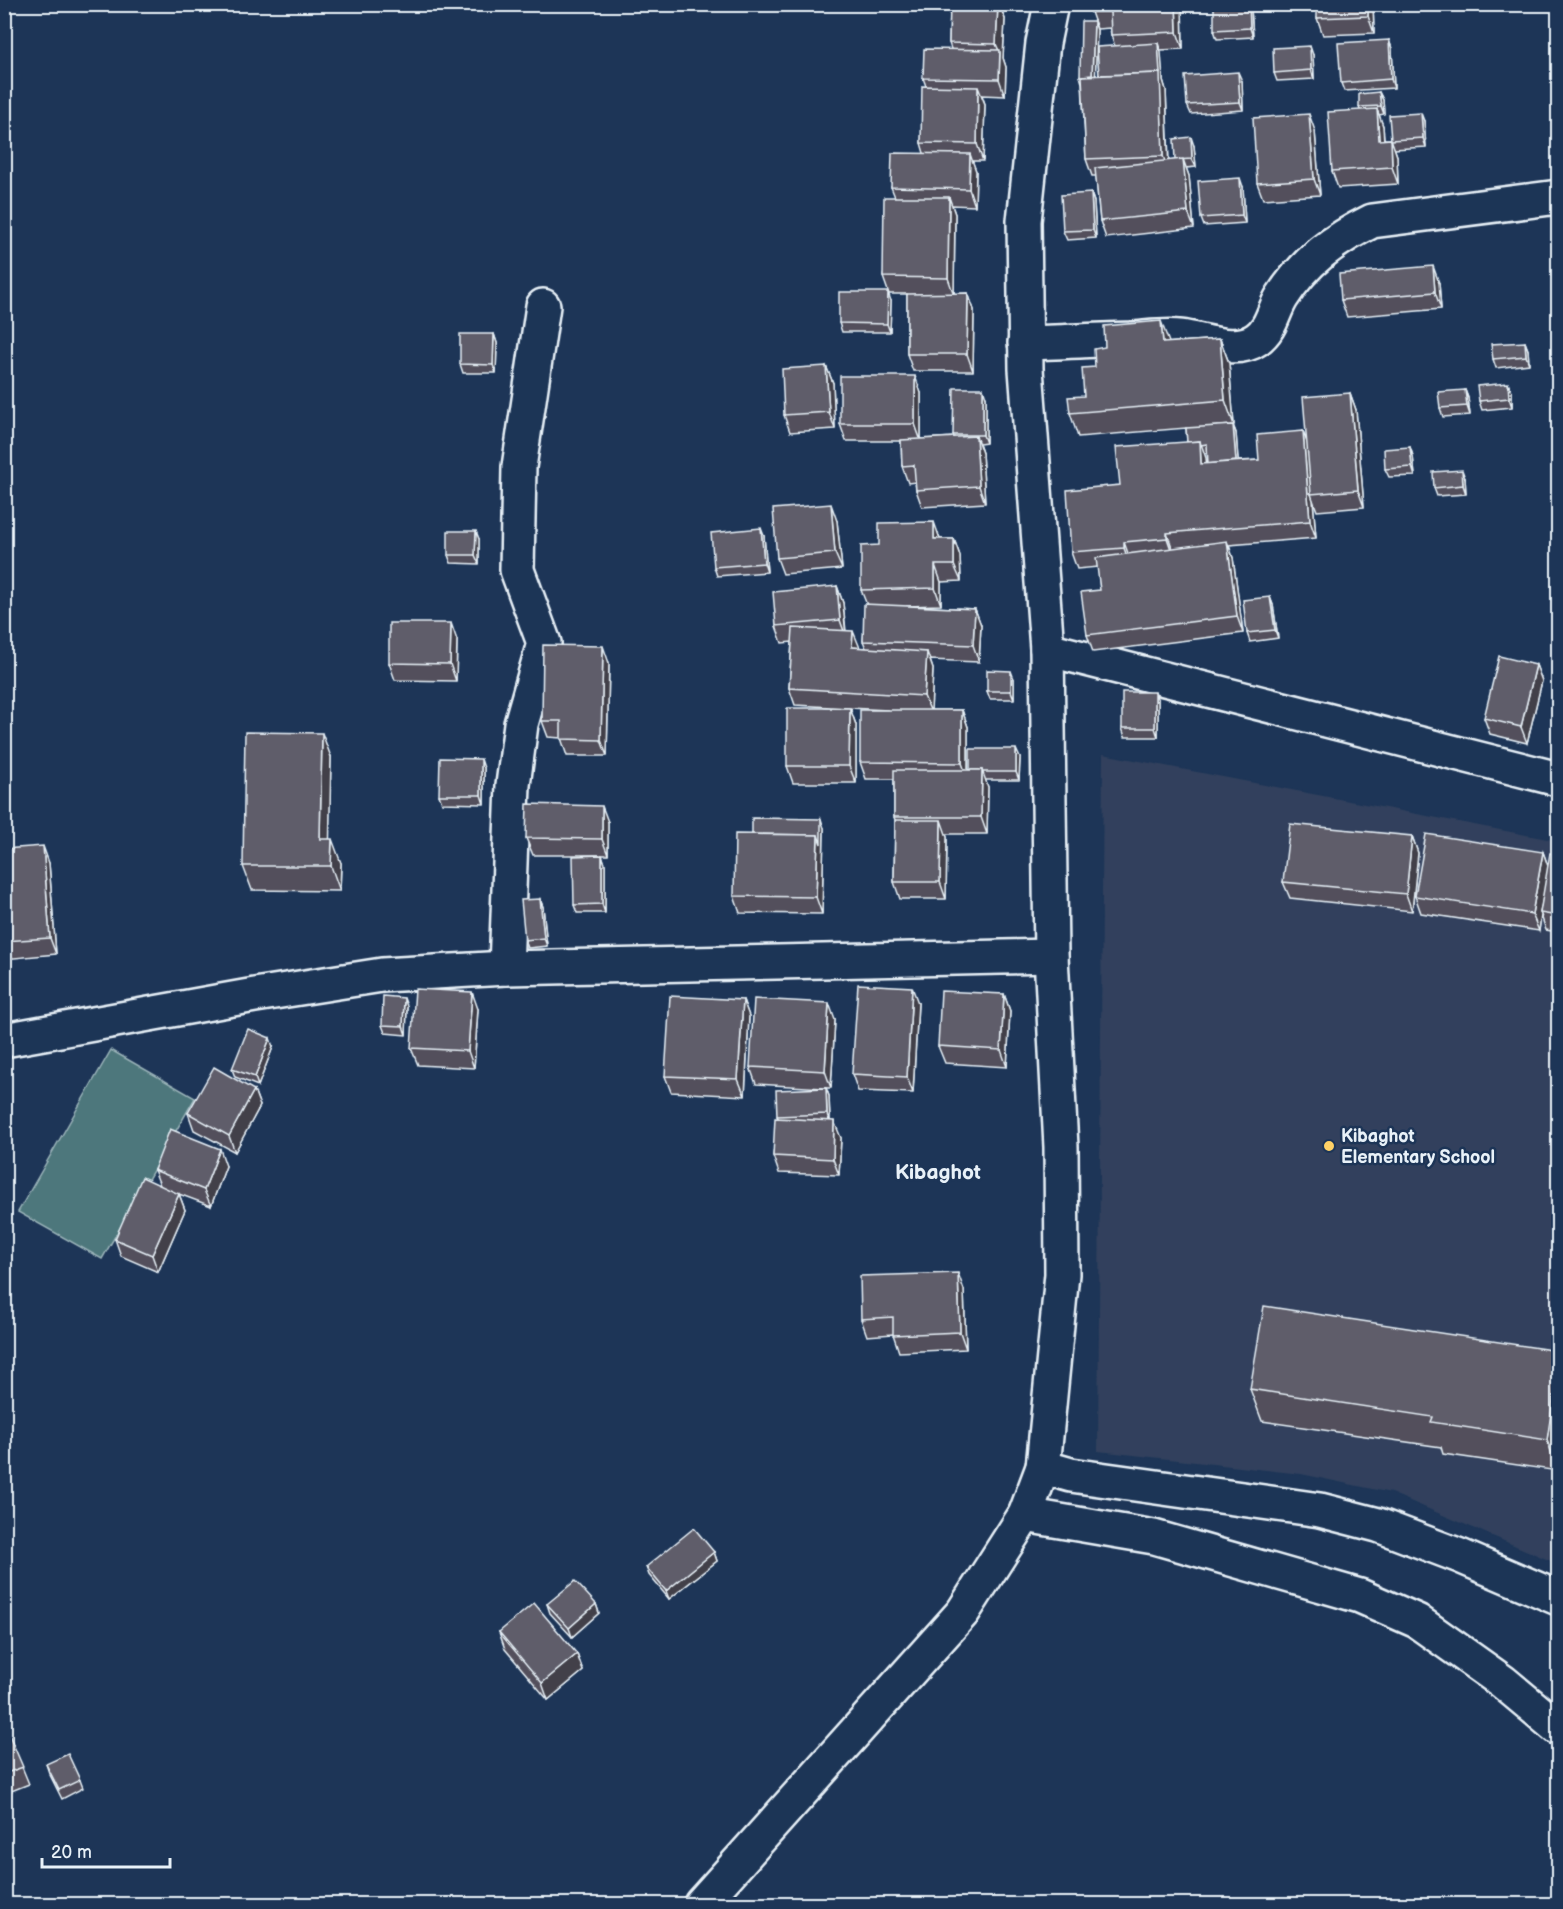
<svg xmlns="http://www.w3.org/2000/svg" width="1563" height="1909" font-family="'Balsamiq Sans',sans-serif">
	<style>
		.built { fill: #31415d }
		.green { fill: #4e777b; stroke: #9bb4ba; stroke-width: 1.5 }
		.lines { fill: none; stroke-linecap: round; stroke-linejoin: round }
		.minor-casing { stroke: #e8f1f8; stroke-width: 38 }
		.minor { stroke: #1d3557; stroke-width: 33 }
		.wall { fill: #52505b; stroke: #e8f1f8; stroke-width: 1.5; fill-rule: evenodd }
		.shaded-wall { fill: #42414a; stroke: #e8f1f8; stroke-width: 1.5 }
		.building { fill: #5f5d6a; stroke: #e8f1f8; stroke-width: 1.5 }
		.poi-dot { fill: #ffd166; stroke: #1d3557; stroke-width: 2 }
		.labels { text-anchor: middle; stroke-width: 5; stroke-linejoin: round; paint-order: stroke }
		.poi-label { font-size: 18px; font-weight: bold; fill: #e8f1f8; stroke: #1d3557; text-anchor: start }
		.quarter-label { font-size: 21px; font-weight: bold; fill: #e8f1f8; stroke: #1d3557 }
	</style>
	<rect width="100%" height="100%" fill="#1d3557"/>
	<filter id="ink" filterUnits="userSpaceOnUse"><feTurbulence type="fractalNoise" baseFrequency=".0167" numOctaves="2"/><feDisplacementMap in="SourceGraphic" scale="12" xChannelSelector="R" yChannelSelector="G"/><feConvolveMatrix kernelMatrix="1 2 1 2 8 2 1 2 1" color-interpolation-filters="sRGB"/></filter>
	<g filter="url(#ink)">
		<polygon class="built" points="1103,754 1558,841 1558,1564 1391,1493 1301,1474 1098,1451"/>
		<polygon class="green" points="111,1050 195,1098 102,1259 18,1212"/>
		<g class="lines">
			<defs>
				<g id="minor">
					<path d="M1025 343C1061 342 1096 340 1131 339 1147 338 1165 335 1181 337 1204 340 1236 354 1257 339 1272 328 1273 311 1282 297 1305 261 1335 239 1372 221L1558 197"/>
					<polyline points="1047,649 1558,779"/>
					<polyline points="506,968 513,785 521,724 544,643 517,570 519,467 543,306"/>
					<polyline points="4,1040 255,995 382,975 506,968 1051,956"/>
					<polyline points="1043,1467 1071,1475 1320,1510 1378,1525 1460,1556 1558,1598"/>
					<polyline points="1025,1515 1154,1537 1360,1596 1417,1621 1503,1682 1558,1728"/>
					<polyline points="701,1904 963,1612 1025,1515 1043,1467 1062,1274 1061,1147 1051,956 1047,649 1026,369 1024,221 1043,43 1051,4"/>
				</g>
			</defs>
			<use href="#minor" class="minor-casing"/>
			<use href="#minor" class="minor"/>
		</g>
		<g class="wall">
			<polygon points="908,4 999,4 1005,19 1003,58 1006,67 1005,96 982,95 985,104 983,161 972,161 976,171 975,206 952,205 955,214 954,294 968,293 974,310 973,371 913,371 907,354 907,294 889,294 883,277 895,197 891,187 924,153 921,143 926,86 923,78 951,49 949,43 950,12 911,11"/>
			<polygon points="1182,4 1183,49 1160,50 1163,80 1166,90 1169,161 1175,160 1194,146 1196,167 1186,168 1189,176 1194,228 1106,238 1100,221 1096,176 1092,176 1086,159 1082,83 1080,76 1097,30 1095,75 1099,75 1115,46 1111,35 1110,28 1097,29 1091,12"/>
			<polygon points="1373,4 1374,33 1323,35 1317,18"/>
			<polygon points="1251,9 1253,37 1217,39 1214,30"/>
			<polygon points="1389,40 1392,49 1394,88 1344,91 1341,83"/>
			<polygon points="1313,55 1314,79 1277,81 1274,73"/>
			<polygon points="1242,81 1243,110 1191,114 1187,105"/>
			<polygon points="1379,92 1383,100 1384,114 1379,115 1383,126 1384,139 1391,139 1397,156 1398,184 1338,188 1332,171 1360,110 1359,107"/>
			<polygon points="1424,121 1426,147 1394,149 1391,140"/>
			<polygon points="1315,131 1320,195 1263,199 1257,183"/>
			<polygon points="1243,187 1245,223 1204,226 1201,218"/>
			<polygon points="1091,193 1094,202 1096,238 1067,240 1063,231"/>
			<polygon points="1439,283 1441,309 1347,317 1341,300"/>
			<polygon points="891,301 890,332 842,332 839,323"/>
			<polygon points="494,334 497,343 496,373 463,373 460,364"/>
			<path d="M1220 339 1229 363 1234 425 1206 427 1233 425 1236 433 1238 461 1259 460 1303 431 1306 440 1350 393 1356 410 1364 507 1317 511 1313 500 1316 538 1229 545 1233 558 1243 633 1093 652 1087 635 1100 590 1098 567 1077 569 1071 552 1120 485 1187 442 1186 428 1078 437 1070 413 1084 396 1095 367 1105 347ZM1204 453H1207L1208 464H1206Z"/>
			<polygon points="1525,342 1528,350 1529,364 1496,368 1493,359"/>
			<polygon points="826,366 833,383 835,429 790,432 784,415"/>
			<polygon points="1465,390 1468,398 1470,415 1443,417 1440,408"/>
			<polygon points="1512,392 1512,407 1482,410 1479,401"/>
			<polygon points="921,393 921,439 954,437 953,435 986,397 986,443 979,444 982,453 985,503 922,507 916,490 915,482 908,483 902,466 901,441 846,441 840,424"/>
			<polygon points="1410,447 1413,456 1415,476 1389,477 1385,469"/>
			<polygon points="1465,478 1466,494 1437,496 1434,488"/>
			<polygon points="837,521 842,569 783,574 777,558"/>
			<polygon points="764,536 767,572 717,576 714,567"/>
			<polygon points="479,539 479,564 451,563 448,555"/>
			<polygon points="940,539 954,539 960,556 961,581 941,582 941,605 906,606 975,609 981,625 979,662 930,660 933,669 931,710 962,710 968,727 968,770 1020,758 1019,780 985,780 988,787 987,834 946,834 947,837 946,899 900,899 894,882 895,820 894,817 894,779 866,779 860,762 887,710 850,708 856,725 856,783 793,783 787,766 848,708 795,705 789,688 792,642 782,643 776,626 837,586 843,603 846,631 860,648 866,648 863,641 867,605 861,590 879,545"/>
			<polygon points="1270,597 1273,605 1278,638 1250,642 1247,633"/>
			<polygon points="457,640 456,681 395,680 389,663"/>
			<polygon points="609,663 607,756 567,756 561,738 548,737 542,721"/>
			<polygon points="1536,665 1542,681 1527,743 1490,734 1484,718"/>
			<polygon points="1014,679 1014,699 990,699 987,691"/>
			<polygon points="1158,701 1158,737 1125,737 1122,728"/>
			<polygon points="331,757 329,839 341,863 340,891 252,890 243,866"/>
			<polygon points="484,768 484,804 442,803 439,795"/>
			<polygon points="608,822 608,855 602,855 605,864 605,913 577,913 574,905 599,855 533,855 526,838"/>
			<polygon points="824,828 822,914 740,913 734,896 752,834"/>
			<polygon points="1412,836 1418,853 1412,911 1290,898 1283,882"/>
			<polygon points="4,849 49,863 56,954 4,959"/>
			<polygon points="1543,852 1548,866 1558,854 1558,932 1546,930 1541,915 1539,931 1421,913 1415,896"/>
			<polygon points="540,899 543,907 547,946 528,948 525,940"/>
			<polygon points="1004,994 1010,1011 1007,1067 945,1063 938,1046"/>
			<polygon points="743,1000 749,1016 745,1096 671,1092 665,1076"/>
			<polygon points="918,1003 913,1093 858,1091 852,1074"/>
			<polygon points="407,1006 406,1035 385,1033 382,1025"/>
			<polygon points="478,1009 474,1068 418,1065 411,1048"/>
			<polygon points="835,1020 831,1088 826,1088 829,1096 830,1121 841,1138 839,1175 779,1173 773,1156 778,1118 777,1116 825,1088 756,1084 750,1067"/>
			<polygon points="273,1047 258,1086 235,1077 232,1069"/>
			<polygon points="254,1090 260,1106 235,1152 194,1130 188,1113"/>
			<polygon points="226,1166 211,1206 179,1194 185,1210 158,1272 121,1256 115,1239 160,1185 154,1170"/>
			<polygon points="964,1290 966,1349 899,1352 893,1334 867,1336 861,1319"/>
			<polygon points="1558,1351 1558,1471 1443,1454 1441,1447 1262,1421 1250,1389"/>
			<polygon points="714,1552 717,1561 669,1599 649,1575 646,1567"/>
			<polygon points="547,1604 596,1604 599,1613 572,1637 550,1613"/>
			<polygon points="499,1632 577,1654 583,1671 548,1700 505,1649"/>
			<polygon points="4,1723 29,1784 4,1794"/>
			<polygon points="46,1764 80,1780 83,1788 62,1799 49,1773"/>
		</g>
		<g class="shaded-wall">
			<polygon points="998,4 999,4 1005,19 1003,58 1006,67 1005,96 999,79 1000,53 996,44"/>
			<polygon points="1176,4 1182,4 1183,49 1177,32"/>
			<polygon points="1249,4 1250,4 1251,9 1253,37 1250,28"/>
			<polygon points="1368,4 1373,4 1374,33 1368,16"/>
			<polygon points="1094,21 1097,30 1095,86 1092,77"/>
			<polygon points="1389,40 1392,49 1394,88 1391,79"/>
			<polygon points="1158,43 1161,52 1163,80 1166,90 1169,172 1163,156"/>
			<polygon points="1310,46 1313,55 1314,79 1311,70"/>
			<polygon points="1238,72 1242,81 1243,110 1240,102"/>
			<polygon points="978,87 985,104 983,161 977,144"/>
			<polygon points="1379,92 1383,100 1384,114 1381,106"/>
			<polygon points="1377,109 1383,126 1385,156 1379,140"/>
			<polygon points="1421,113 1424,121 1426,147 1423,138"/>
			<polygon points="1309,114 1315,131 1320,195 1314,179"/>
			<polygon points="1191,137 1194,146 1196,167 1192,159"/>
			<polygon points="1391,139 1397,156 1398,184 1392,167"/>
			<polygon points="970,154 976,171 975,206 969,189"/>
			<polygon points="1183,159 1189,176 1194,228 1188,212"/>
			<polygon points="1240,178 1243,187 1245,223 1242,215"/>
			<polygon points="1091,193 1094,202 1096,238 1093,230"/>
			<polygon points="949,197 955,214 954,295 948,278"/>
			<polygon points="1433,266 1439,283 1441,309 1435,292"/>
			<polygon points="888,292 891,301 890,332 887,324"/>
			<polygon points="968,293 974,310 973,371 967,354"/>
			<polygon points="1161,321 1170,345 1163,343"/>
			<polygon points="494,334 497,343 496,373 493,365"/>
			<polygon points="1220,339 1229,363 1234,425 1225,400"/>
			<polygon points="1525,342 1528,350 1529,364 1526,356"/>
			<polygon points="826,366 833,383 835,429 829,412"/>
			<polygon points="915,376 921,393 921,441 915,424"/>
			<polygon points="1508,383 1512,392 1512,407 1509,398"/>
			<polygon points="983,388 986,397 986,443 983,435"/>
			<polygon points="1465,390 1468,398 1470,415 1467,406"/>
			<polygon points="1350,393 1356,410 1364,507 1358,490"/>
			<polygon points="1233,425 1236,433 1239,472 1236,464"/>
			<polygon points="1303,431 1309,448 1311,494 1313,500 1316,538 1310,521"/>
			<polygon points="976,436 982,453 985,503 979,486"/>
			<polygon points="1200,441 1206,458 1208,481 1201,464"/>
			<polygon points="1410,447 1413,456 1415,476 1412,467"/>
			<polygon points="1462,470 1465,478 1466,494 1463,485"/>
			<polygon points="831,504 837,521 842,569 835,553"/>
			<polygon points="934,522 940,539 934,539"/>
			<polygon points="761,528 764,536 767,572 764,563"/>
			<polygon points="476,531 479,539 479,564 475,555"/>
			<polygon points="1167,533 1173,550 1173,555 1167,538"/>
			<polygon points="954,539 960,556 961,581 954,565"/>
			<polygon points="1227,541 1233,558 1243,633 1237,616"/>
			<polygon points="1124,542 1130,559 1130,565 1124,548"/>
			<polygon points="935,565 941,582 941,605 935,588"/>
			<polygon points="837,586 843,603 846,637 840,620"/>
			<polygon points="1270,597 1273,605 1278,638 1275,630"/>
			<polygon points="975,609 981,625 979,662 973,645"/>
			<polygon points="451,623 457,640 456,681 450,664"/>
			<polygon points="853,631 860,648 852,647"/>
			<polygon points="603,646 609,663 607,756 601,740"/>
			<polygon points="927,652 933,669 931,712 924,696"/>
			<polygon points="1536,665 1542,681 1527,743 1521,727"/>
			<polygon points="1011,671 1014,679 1014,699 1011,691"/>
			<polygon points="1155,692 1158,701 1158,737 1155,728"/>
			<polygon points="850,708 856,725 856,783 849,766"/>
			<polygon points="962,710 968,727 968,779 962,763"/>
			<polygon points="322,733 331,757 329,863 320,839"/>
			<polygon points="1016,749 1020,758 1019,780 1016,772"/>
			<polygon points="481,759 484,768 484,804 481,795"/>
			<polygon points="982,770 988,787 987,834 981,817"/>
			<polygon points="602,806 608,822 608,855 602,839"/>
			<polygon points="821,819 824,828 822,914 816,897 818,835"/>
			<polygon points="941,820 947,837 946,899 940,882"/>
			<polygon points="1412,836 1418,853 1412,911 1406,894"/>
			<polygon points="332,839 341,863 340,891 331,866"/>
			<polygon points="43,846 49,863 56,954 50,938"/>
			<polygon points="1543,852 1549,869 1540,913 1541,915 1539,931 1532,914"/>
			<polygon points="602,855 605,864 605,913 602,904"/>
			<polygon points="540,899 543,907 547,946 544,938"/>
			<polygon points="912,987 918,1003 913,1093 907,1077"/>
			<polygon points="472,992 478,1009 474,1068 468,1051"/>
			<polygon points="1004,994 1010,1011 1007,1067 1001,1050"/>
			<polygon points="404,998 407,1006 406,1035 403,1026"/>
			<polygon points="743,1000 749,1016 745,1096 738,1079"/>
			<polygon points="829,1003 835,1020 831,1088 825,1071"/>
			<polygon points="270,1038 273,1047 258,1086 255,1077"/>
			<polygon points="826,1088 829,1096 830,1123 827,1114"/>
			<polygon points="254,1090 260,1106 235,1152 229,1136"/>
			<polygon points="834,1121 841,1138 839,1175 833,1159"/>
			<polygon points="220,1149 226,1166 211,1206 204,1190"/>
			<polygon points="179,1194 185,1210 158,1272 152,1255"/>
			<polygon points="958,1273 964,1290 966,1349 960,1332"/>
			<polygon points="1558,1367 1558,1471 1547,1440"/>
			<polygon points="714,1552 717,1561 669,1599 666,1591"/>
			<polygon points="596,1604 599,1613 572,1637 569,1628"/>
			<polygon points="577,1654 583,1671 548,1700 542,1683"/>
		</g>
		<g class="building">
			<polygon points="950,4 998,4 996,44 949,43"/>
			<polygon points="1091,4 1176,4 1177,32 1111,35 1110,12 1091,12"/>
			<polygon points="1214,4 1249,4 1250,28 1214,30"/>
			<polygon points="1317,4 1368,4 1368,16 1317,18"/>
			<polygon points="1081,21 1094,21 1092,75 1082,76 1080,76"/>
			<polygon points="1389,40 1391,79 1341,83 1338,43"/>
			<polygon points="1158,43 1160,73 1099,75 1097,47"/>
			<polygon points="1310,46 1311,70 1274,73 1273,48"/>
			<polygon points="924,49 1000,50 999,79 923,78"/>
			<polygon points="1238,72 1240,102 1187,105 1185,76"/>
			<polygon points="1160,73 1163,156 1086,159 1082,76"/>
			<polygon points="922,86 978,87 977,144 921,143"/>
			<polygon points="1379,92 1381,106 1359,107 1359,94"/>
			<polygon points="1377,109 1379,140 1391,139 1392,167 1332,171 1328,112"/>
			<polygon points="1421,113 1423,138 1391,140 1389,115"/>
			<polygon points="1309,114 1314,179 1257,183 1253,118"/>
			<polygon points="1191,137 1192,159 1175,160 1174,139"/>
			<polygon points="892,153 970,154 969,189 891,187"/>
			<polygon points="1183,159 1188,212 1100,221 1095,168"/>
			<polygon points="1240,178 1242,215 1201,218 1198,181"/>
			<polygon points="1091,193 1093,230 1063,231 1061,195"/>
			<polygon points="884,197 949,197 948,278 883,277"/>
			<polygon points="1433,266 1435,292 1341,300 1339,274"/>
			<polygon points="839,292 888,292 887,324 839,323"/>
			<polygon points="968,293 967,354 907,354 907,294"/>
			<polygon points="1161,321 1163,343 1220,339 1225,400 1070,413 1068,397 1084,396 1082,368 1095,367 1094,349 1105,347 1104,326"/>
			<polygon points="460,334 494,334 493,365 460,364"/>
			<polygon points="1525,342 1526,356 1493,359 1491,344"/>
			<polygon points="826,366 829,412 784,415 782,369"/>
			<rect x="840" y="376" width="75" height="48"/>
			<polygon points="1508,383 1509,398 1479,401 1477,386"/>
			<polygon points="954,388 983,388 983,435 953,435"/>
			<polygon points="1465,390 1467,406 1440,408 1438,392"/>
			<polygon points="1350,393 1358,490 1311,494 1303,397"/>
			<polygon points="1233,425 1236,461 1208,464 1207,444 1201,445 1200,441 1187,442 1186,428"/>
			<polygon points="1303,431 1310,521 1167,533 1167,538 1124,542 1124,548 1071,552 1067,490 1120,485 1116,447 1200,441 1201,464 1259,460 1257,435"/>
			<polygon points="976,436 979,486 916,490 914,465 902,466 901,440"/>
			<polygon points="1410,447 1412,467 1385,469 1384,449"/>
			<polygon points="1462,470 1463,485 1434,488 1433,472"/>
			<polygon points="831,504 835,553 777,558 773,509"/>
			<polygon points="934,522 934,539 954,539 954,565 935,565 935,588 861,590 861,546 879,545 879,523"/>
			<polygon points="761,528 764,563 714,567 711,533"/>
			<polygon points="448,531 476,531 475,555 448,555"/>
			<polygon points="1227,541 1237,616 1087,635 1081,592 1100,590 1096,558"/>
			<polygon points="837,586 840,620 776,626 773,592"/>
			<polygon points="1270,597 1275,630 1247,633 1243,600"/>
			<polygon points="864,604 975,609 973,645 863,641"/>
			<polygon points="389,623 451,623 450,664 389,663"/>
			<polygon points="793,628 853,631 852,647 927,652 924,696 789,688"/>
			<polygon points="543,645 603,646 601,740 561,739 561,721 542,721"/>
			<polygon points="1499,656 1536,665 1521,727 1484,718"/>
			<polygon points="987,670 1011,671 1011,691 987,691"/>
			<rect x="1122" y="692" width="33" height="36"/>
			<polygon points="787,708 850,708 849,766 787,766"/>
			<polygon points="860,710 962,710 962,763 860,762"/>
			<polygon points="245,732 322,733 320,839 332,839 331,866 243,866"/>
			<polygon points="970,749 1016,749 1016,772 982,772 982,770 970,770"/>
			<polygon points="440,758 481,759 481,795 439,795"/>
			<polygon points="894,770 982,770 981,817 894,817"/>
			<polygon points="527,804 602,806 602,839 526,838"/>
			<polygon points="752,818 821,819 821,844 818,835 752,834"/>
			<polygon points="895,820 941,820 940,882 894,882"/>
			<polygon points="1290,824 1412,836 1406,894 1283,882"/>
			<polygon points="735,834 818,835 816,897 734,896"/>
			<polygon points="1426,834 1543,852 1532,914 1415,896"/>
			<polygon points="43,846 50,938 4,941 4,849"/>
			<polygon points="1550,853 1558,854 1558,916 1540,913"/>
			<polygon points="602,855 602,904 574,905 573,856"/>
			<polygon points="540,899 544,938 525,940 521,900"/>
			<polygon points="858,984 912,987 907,1077 852,1074"/>
			<polygon points="415,989 472,992 468,1051 411,1048"/>
			<polygon points="941,991 1004,994 1001,1050 938,1046"/>
			<polygon points="383,996 404,998 403,1026 382,1025"/>
			<polygon points="670,996 743,1000 738,1079 665,1076"/>
			<polygon points="754,999 829,1003 825,1071 750,1067"/>
			<polygon points="248,1029 270,1038 255,1077 232,1069"/>
			<polygon points="214,1067 254,1090 229,1136 188,1113"/>
			<polygon points="826,1088 827,1114 777,1116 776,1090"/>
			<polygon points="775,1118 834,1121 833,1159 773,1156"/>
			<polygon points="170,1129 220,1149 204,1190 154,1170"/>
			<polygon points="142,1177 179,1194 152,1255 115,1239"/>
			<polygon points="958,1273 960,1332 893,1335 893,1317 861,1319 860,1276"/>
			<polygon points="1264,1306 1558,1351 1558,1367 1547,1440 1431,1422 1433,1417 1250,1389"/>
			<polygon points="694,1528 714,1552 666,1591 646,1567"/>
			<polygon points="575,1581 596,1604 569,1628 547,1604"/>
			<polygon points="534,1603 577,1654 542,1683 499,1632"/>
			<polygon points="4,1723 23,1767 4,1774"/>
			<polygon points="68,1754 80,1780 59,1790 46,1764"/>
		</g>
	</g>
	<circle class="poi-dot" cx="1329" cy="1146" r="6"/>
	<g class="labels">
		<g class="poi-label">
			<text x="1341" y="1142">Kibaghot<tspan x="1341" dy="21">Elementary School</tspan></text>
		</g>
		<g class="quarter-label">
			<text x="938" y="1179">Kibaghot</text>
		</g>
	</g>
	<rect width="1563" height="1909" fill="none" stroke="#1d3557" stroke-width="24"/>
	<rect x="12" y="12" width="1539" height="1885" fill="none" stroke="#e8f1f8" stroke-width="2" filter="url(#ink)"/>
	<path d="M42 1858v9h128v-9" fill="none" stroke="#e8f1f8" stroke-width="3"/>
	<text x="51" y="1858" font-size="18" fill="#e8f1f8" stroke="#1d3557" stroke-width="4.5" paint-order="stroke">20 m</text>
</svg>
